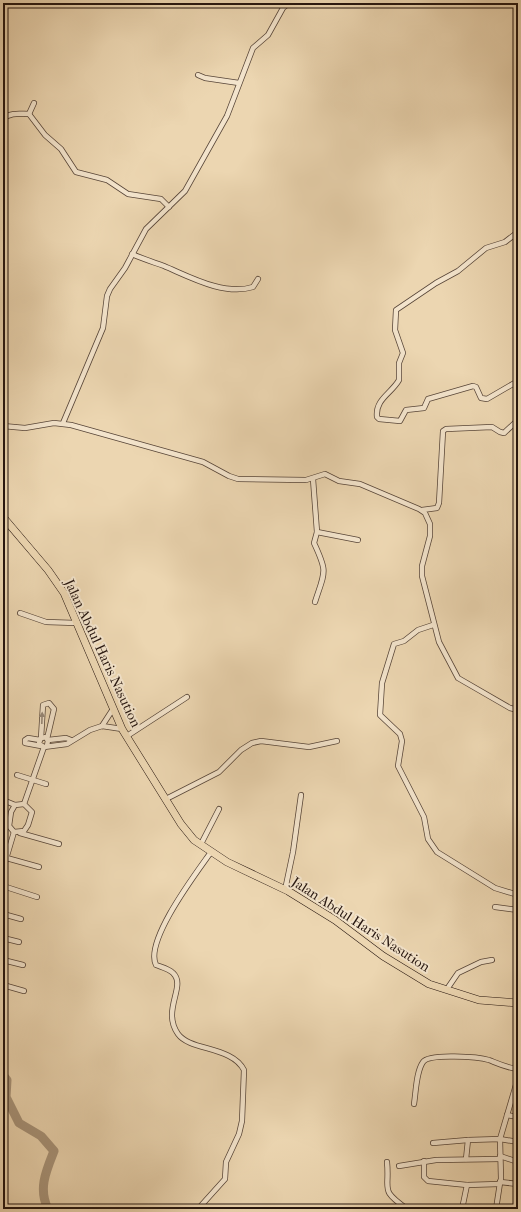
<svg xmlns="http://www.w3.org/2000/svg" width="521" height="1212" font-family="'IM FELL French Canon',serif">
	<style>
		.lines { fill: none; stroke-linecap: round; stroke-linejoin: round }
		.river { stroke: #a8947a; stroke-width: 9 }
		.street-casing { stroke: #574538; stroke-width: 6 }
		.primary-casing { stroke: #25150f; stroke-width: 8 }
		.street { stroke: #f3e4cc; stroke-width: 4.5 }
		.primary { stroke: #ecd6b1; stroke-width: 7 }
		.oneway { fill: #968777 }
		.labels { text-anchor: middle; stroke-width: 4; stroke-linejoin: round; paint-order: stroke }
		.street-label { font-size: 14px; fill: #25150f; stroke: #f3e4cc }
	</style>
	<rect width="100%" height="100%" fill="#ecd6b1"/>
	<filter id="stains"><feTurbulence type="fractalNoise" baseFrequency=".005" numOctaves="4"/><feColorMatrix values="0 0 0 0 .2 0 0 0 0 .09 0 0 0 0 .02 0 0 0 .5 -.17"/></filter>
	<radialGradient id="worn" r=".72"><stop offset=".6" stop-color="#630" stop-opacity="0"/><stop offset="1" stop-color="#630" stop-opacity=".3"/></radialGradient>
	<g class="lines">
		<path class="river" d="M3 1075 7 1080 6 1097 19 1123 41 1136 54 1151C46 1171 38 1189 48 1209"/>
		<defs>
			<g id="street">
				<polyline points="198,75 205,78 239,83"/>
				<polyline points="29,114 45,135 61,149 76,172 107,180 128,194 161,199 169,207"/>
				<path d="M3 119C10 112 20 114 29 114L34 103"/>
				<path d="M518 232 505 242 486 248 458 271 436 283 396 310 395 330 403 353 399 363V380C392 393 375 399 377 417L379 419 400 421 406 410 424 408 428 399 473 386 476 387 481 398 487 399 518 381"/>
				<path d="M132 254C143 259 153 262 164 266 190 277 224 296 253 287L258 279"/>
				<polyline points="63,423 103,328 107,296 110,289 125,268 146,229 185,191 227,116 253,48 268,35 283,8 289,3"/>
				<polyline points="3,426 25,428 54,423 71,425 203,462 229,476 238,479 306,480 325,474 339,481 360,484 419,509 425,513 430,524 430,536 422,566 422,576 439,642 458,678 510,708 518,710"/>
				<path d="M313 479 317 532 314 543C328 573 325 571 315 602"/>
				<polyline points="422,510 437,508 439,503 443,431 446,429 492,427 500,432 504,433 518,420"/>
				<polyline points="317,532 358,540"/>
				<polyline points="20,613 46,622 76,623"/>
				<polyline points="433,625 418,630 404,641 394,644 382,683 380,715 400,734 402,741 398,766 424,817 428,839 437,852 495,888 518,895"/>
				<polyline points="102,726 113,709"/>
				<polyline points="127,736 187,697"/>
				<polyline points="41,738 43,705 49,703 54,709 47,739"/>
				<polyline points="40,740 28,738 25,740 25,743 41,746"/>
				<polyline points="48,740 66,738 71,740"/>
				<polyline points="47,746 48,740 45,737 40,739 39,744 44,747 67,744 90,730 102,726 122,729"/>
				<polyline points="17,775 46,784"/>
				<polyline points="166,799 219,772 241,750 252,743 261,741 309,747 337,741"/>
				<polyline points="3,800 15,805"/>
				<polyline points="14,832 9,826 11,812 15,805 24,804"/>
				<polyline points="20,833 59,844"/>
				<polyline points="201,844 219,809"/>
				<polyline points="3,857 39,867"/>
				<polyline points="3,869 14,832 24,831 28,825 32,812 24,804 44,747"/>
				<polyline points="3,886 37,897"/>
				<polyline points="285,890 293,852 301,795"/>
				<polyline points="495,907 518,910"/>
				<polyline points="3,914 21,919"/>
				<polyline points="3,938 19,942"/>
				<polyline points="3,960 23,965"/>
				<polyline points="3,985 24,991"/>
				<polyline points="447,989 458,973 481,962 492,960"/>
				<path d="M414 1104C416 1092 416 1072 423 1062 429 1053 479 1057 489 1060 499 1064 507 1068 518 1069"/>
				<polyline points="507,1115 518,1117"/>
				<polyline points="433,1143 468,1140"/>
				<polyline points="500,1156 518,1162"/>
				<polyline points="466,1159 468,1140 500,1139 518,1142"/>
				<polyline points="424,1161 424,1177 428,1181 467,1185 499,1184 501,1179 500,1139 518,1078"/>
				<path d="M387 1162C390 1191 379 1189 407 1209"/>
				<polyline points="399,1166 436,1160 500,1159"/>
				<polyline points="500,1182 518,1184"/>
				<path d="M198 1209 225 1179 226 1162 239 1134 242 1121 244 1070C232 1046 190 1051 178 1034 161 1010 187 986 173 973 169 969 161 967 156 965 144 941 197 872 211 852"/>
				<polyline points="462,1209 467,1185"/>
				<polyline points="496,1209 500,1183"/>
			</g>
			<polyline id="primary" points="3,517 48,570 64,593 122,729 181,824 194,840 227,862 288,891 335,920 383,956 429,984 479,1000 518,1003"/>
		</defs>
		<use href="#street" class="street-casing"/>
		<use href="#primary" class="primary-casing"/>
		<use href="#street" class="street"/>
		<use href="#primary" class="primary"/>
	</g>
	<defs><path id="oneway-solid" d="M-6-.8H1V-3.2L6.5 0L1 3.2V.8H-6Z"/></defs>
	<use class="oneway" href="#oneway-solid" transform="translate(42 718) rotate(-88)"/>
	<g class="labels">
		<g class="street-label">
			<text transform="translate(103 653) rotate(65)" y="5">Jalan Abdul Haris Nasution</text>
			<text transform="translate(361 924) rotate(33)" y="5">Jalan Abdul Haris Nasution</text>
		</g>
	</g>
	<rect width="521" height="1212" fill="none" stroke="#ecd6b1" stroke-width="16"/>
	<rect x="4" y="4" width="513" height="1204" fill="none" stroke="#25150f" stroke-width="2"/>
	<rect x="8" y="8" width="505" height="1196" fill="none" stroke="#25150f"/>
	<rect width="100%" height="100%" filter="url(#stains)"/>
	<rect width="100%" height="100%" fill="url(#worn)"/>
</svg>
